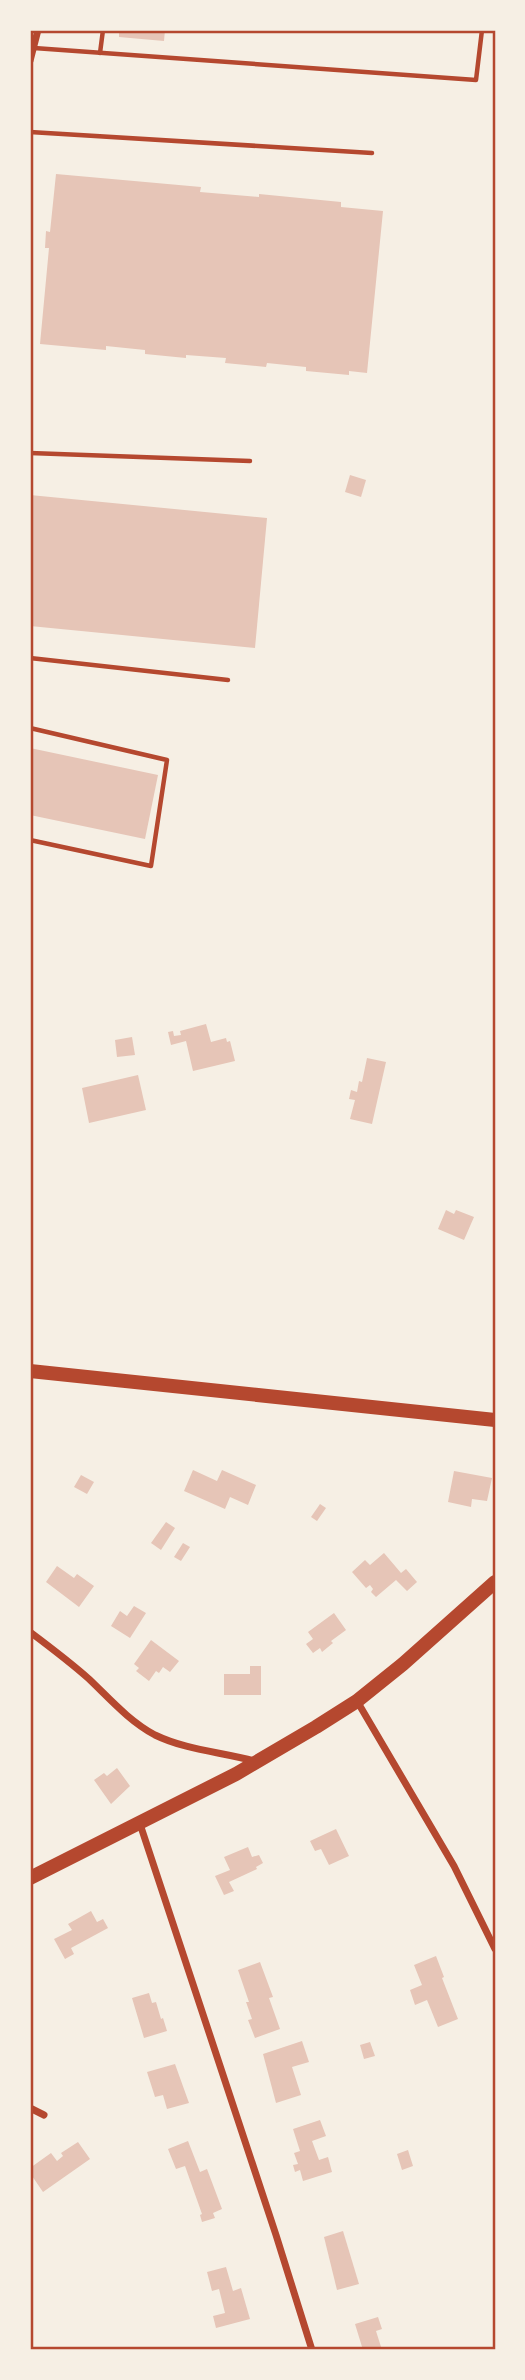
<svg xmlns="http://www.w3.org/2000/svg" width="525" height="2380" font-family="'Source Sans 3',sans-serif">
	<style>
		.building { fill: #e6c5b7 }
		.lines { fill: none; stroke-linecap: round; stroke-linejoin: round }
		.service { stroke: #b5482f; stroke-width: 4.5 }
		.minor { stroke: #b5482f; stroke-width: 7 }
		.secondary { stroke: #b5482f; stroke-width: 14 }
		.neatline { fill: none; stroke: #b5482f; stroke-width: 2.5 }
	</style>
	<rect width="100%" height="100%" fill="#f6efe4"/>
	<g class="building">
		<polygon points="119,30 165,30 164,41 119,37"/>
		<polygon points="56,174 201,187 200,192 259,197 259,194 341,202 341,207 383,211 367,373 349,371 349,375 306,371 306,367 267,363 266,367 225,363 226,358 186,355 186,358 145,354 145,350 106,346 106,350 40,344 49,248 45,248 46,231 50,232"/>
		<polygon points="350,475 366,480 361,497 345,492"/>
		<polygon points="30,495 267,518 255,648 30,626"/>
		<polygon points="30,748 158,775 145,839 30,815"/>
		<polygon points="206,1024 211,1042 226,1038 227,1042 230,1041 235,1061 193,1071 186,1041 171,1045 168,1032 173,1031 174,1036 181,1035 180,1031"/>
		<polygon points="132,1037 135,1055 117,1057 115,1040"/>
		<polygon points="367,1058 386,1062 372,1124 350,1119 355,1100 349,1099 351,1090 357,1092 359,1081 362,1082"/>
		<polygon points="138,1075 146,1110 89,1123 82,1088"/>
		<polygon points="446,1210 454,1214 456,1210 474,1217 464,1240 438,1229"/>
		<polygon points="193,1470 217,1481 222,1470 256,1485 248,1505 230,1497 225,1509 184,1491"/>
		<polygon points="454,1471 492,1478 487,1501 472,1499 471,1507 448,1502"/>
		<polygon points="81,1475 94,1482 87,1494 74,1487"/>
		<polygon points="320,1504 326,1508 317,1521 311,1517"/>
		<polygon points="166,1522 175,1528 161,1550 151,1543"/>
		<polygon points="183,1543 190,1547 181,1561 174,1557"/>
		<polygon points="384,1553 401,1573 406,1569 417,1582 407,1591 396,1580 376,1597 371,1592 373,1589 370,1585 366,1588 352,1572 365,1560 370,1565"/>
		<polygon points="57,1566 74,1578 77,1574 94,1586 79,1607 46,1582"/>
		<polygon points="134,1606 146,1613 130,1638 111,1626 120,1611 127,1616"/>
		<polygon points="334,1613 346,1630 331,1641 333,1643 322,1652 320,1648 313,1653 306,1644 313,1639 308,1632"/>
		<polygon points="151,1640 179,1661 170,1672 163,1667 159,1673 156,1671 149,1681 136,1671 139,1668 134,1664"/>
		<polygon points="250,1666 261,1666 261,1695 224,1695 224,1674 250,1674"/>
		<polygon points="117,1768 130,1786 111,1804 94,1780 104,1773 107,1776"/>
		<polygon points="336,1829 349,1856 329,1865 321,1849 315,1851 310,1841"/>
		<polygon points="248,1847 252,1857 259,1855 263,1863 256,1867 257,1869 229,1882 234,1891 224,1895 215,1876 230,1870 224,1857"/>
		<polygon points="91,1911 97,1922 103,1919 108,1928 71,1948 74,1954 65,1959 54,1939 72,1930 68,1924"/>
		<polygon points="436,1956 444,1977 442,1978 458,2019 438,2027 427,2000 415,2005 410,1990 422,1985 414,1965"/>
		<polygon points="260,1962 273,1997 269,1998 280,2029 255,2038 248,2020 252,2019 246,2002 249,2002 238,1970"/>
		<polygon points="149,1993 152,2003 156,2002 161,2019 163,2018 167,2031 144,2038 132,1998"/>
		<polygon points="302,2041 309,2062 292,2067 301,2095 276,2103 263,2054"/>
		<polygon points="370,2042 375,2056 364,2059 360,2045"/>
		<polygon points="175,2064 189,2103 167,2109 163,2095 155,2097 147,2072"/>
		<polygon points="320,2120 326,2136 312,2141 319,2160 328,2157 332,2172 303,2181 300,2170 295,2172 293,2165 298,2164 294,2153 300,2151 293,2129"/>
		<polygon points="188,2141 200,2172 207,2169 222,2209 213,2213 215,2218 202,2222 200,2215 202,2214 185,2166 176,2169 168,2149"/>
		<polygon points="78,2142 90,2159 43,2192 30,2173 30,2168 51,2153 57,2161 63,2156 61,2153"/>
		<polygon points="408,2150 413,2166 402,2170 397,2154"/>
		<polygon points="343,2231 359,2284 337,2290 324,2237"/>
		<polygon points="226,2267 233,2291 241,2288 250,2319 216,2328 213,2316 225,2313 219,2289 212,2291 207,2272"/>
		<polygon points="378,2317 382,2329 376,2331 382,2350 363,2350 355,2324"/>
	</g>
	<g class="lines">
		<g class="service">
			<polyline points="34,48 476,80 482,30"/>
			<polyline points="100,53 103,30"/>
			<polyline points="30,132 372,153"/>
			<polyline points="30,205 30,222"/>
			<polyline points="30,453 250,461"/>
			<polyline points="30,658 228,680"/>
			<polyline points="30,728 167,760 151,866 30,840"/>
		</g>
		<g class="minor">
			<polyline points="30,61 38,30"/>
			<path d="M30 1632C50 1647 70 1662 89 1679 110 1699 129 1721 155 1735 186 1750 221 1752 254 1761"/>
			<polyline points="357,1701 454,1866 495,1949"/>
			<polyline points="140,1824 276,2235 312,2350"/>
			<polyline points="30,2108 44,2115"/>
		</g>
		<g class="secondary">
			<polyline points="30,1371 495,1420"/>
			<polyline points="30,1878 236,1774 316,1727 357,1701 403,1664 495,1582"/>
		</g>
	</g>
	<rect width="525" height="2380" fill="none" stroke="#f6efe4" stroke-width="63"/>
	<rect x="32" y="32" width="462" height="2316" class="neatline"/>
</svg>
